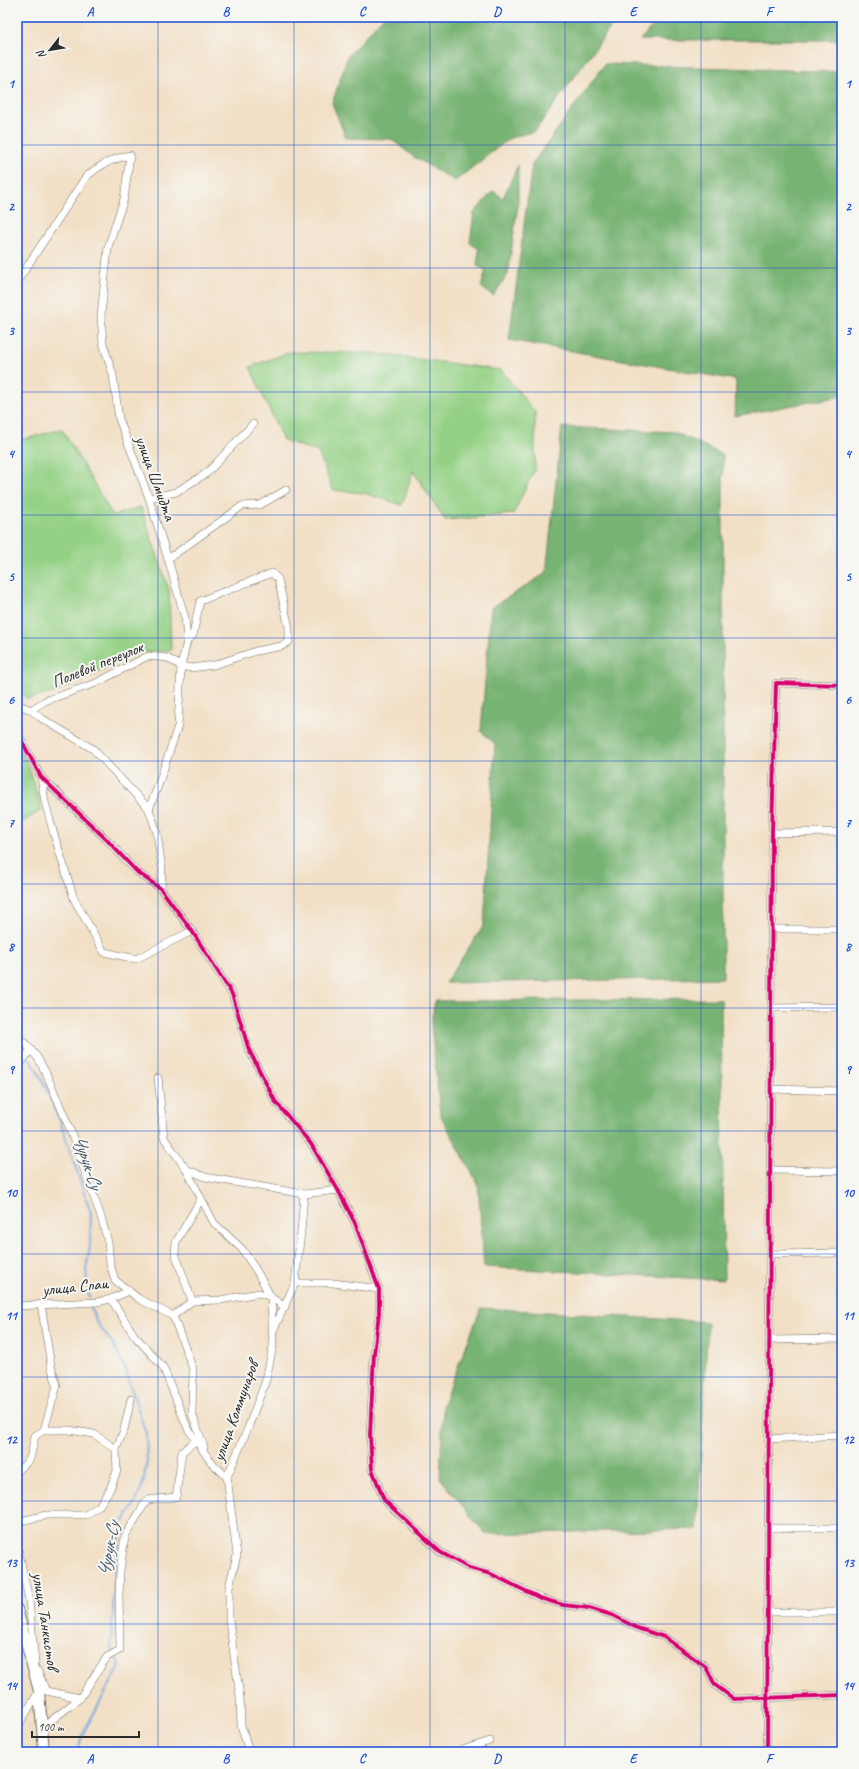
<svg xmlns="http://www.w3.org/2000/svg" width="859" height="1769" font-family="Caveat,sans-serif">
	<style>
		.green { fill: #94d185; stroke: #607e58 }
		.forest { fill: #77b372; stroke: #516f4e }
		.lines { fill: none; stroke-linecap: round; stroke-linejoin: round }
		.stream { stroke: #74a6df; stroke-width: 2 }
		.minor-casing { stroke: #716a61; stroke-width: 8 }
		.secondary-casing { stroke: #716a61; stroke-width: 12 }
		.minor { stroke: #fff; stroke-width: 7 }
		.secondary { stroke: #fff; stroke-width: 10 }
		.cycleway-casing { stroke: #f6f6f2; stroke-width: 6 }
		.cycleway { stroke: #d6006c; stroke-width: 4 }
		.grid { fill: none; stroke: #1d4ed8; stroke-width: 1; stroke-opacity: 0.55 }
		.labels { text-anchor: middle; stroke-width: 4; stroke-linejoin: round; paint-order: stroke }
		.street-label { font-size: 17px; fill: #2b2b2b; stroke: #f6f6f2 }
		.water-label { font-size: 18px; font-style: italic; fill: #45566a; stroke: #f6f6f2 }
		.neatline { fill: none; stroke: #1d4ed8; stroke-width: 1.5 }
		.grid-label { font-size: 13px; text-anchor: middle; font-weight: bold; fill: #1d4ed8 }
	</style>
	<rect width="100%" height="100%" fill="#f6f6f2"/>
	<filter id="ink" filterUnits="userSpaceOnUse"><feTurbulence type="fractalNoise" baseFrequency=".025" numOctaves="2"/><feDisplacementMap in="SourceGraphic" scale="8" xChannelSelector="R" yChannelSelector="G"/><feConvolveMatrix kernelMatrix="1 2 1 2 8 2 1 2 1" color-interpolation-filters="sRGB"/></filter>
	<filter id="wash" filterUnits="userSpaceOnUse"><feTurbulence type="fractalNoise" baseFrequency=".012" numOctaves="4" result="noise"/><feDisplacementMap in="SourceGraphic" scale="16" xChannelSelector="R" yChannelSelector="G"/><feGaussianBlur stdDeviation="0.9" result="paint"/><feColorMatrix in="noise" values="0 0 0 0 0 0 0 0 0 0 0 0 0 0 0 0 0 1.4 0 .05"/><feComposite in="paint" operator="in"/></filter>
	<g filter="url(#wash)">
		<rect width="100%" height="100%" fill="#f2e0c6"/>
		<g class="green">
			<polygon points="290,352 373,353 501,370 535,412 535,469 513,514 445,520 413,471 402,505 364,493 333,490 318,452 283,440 250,367"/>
			<polygon points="62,429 113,516 141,507 169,590 171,650 137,653 57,692 27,699 17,686 17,441"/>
			<polygon points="17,745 29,768 42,810 17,825"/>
		</g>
		<g class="forest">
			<polygon points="383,17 618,17 535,131 510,138 455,181 414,157 391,139 346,138 332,103 348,56"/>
			<polygon points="660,17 842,17 842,40 640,40"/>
			<polygon points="605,64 842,72 842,396 735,416 736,380 509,340 532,164"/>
			<polygon points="518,165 518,204 508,274 493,296 481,287 486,270 477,266 479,249 470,243 474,213 493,191 503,198"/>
			<polygon points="562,427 675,432 723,455 723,978 445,983 484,925 495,744 481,731 491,608 546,573"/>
			<polygon points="721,999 724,1280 484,1267 478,1184 440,1114 431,1023 435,1001"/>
			<polygon points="481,1308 708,1322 697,1529 485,1534 440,1478 443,1404"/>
		</g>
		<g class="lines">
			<g class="stream">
				<polyline points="17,1047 25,1054"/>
				<polyline points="28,1057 33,1063 48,1092 60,1121 91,1213 90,1246 86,1270 89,1297"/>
				<polyline points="78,1752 82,1735 120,1666 111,1648 116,1559 122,1524 136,1502 143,1483 147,1461 146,1434 125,1368 113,1344 95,1320 91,1307"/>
			</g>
		</g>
	</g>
	<g filter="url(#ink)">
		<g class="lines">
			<defs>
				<g id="minor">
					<path d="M17 282 85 178C99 165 112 159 130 155L124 199 108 247 101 316 103 343 113 375 119 419 149 498 168 559 185 618 187 641 181 666 178 726 158 786 149 809"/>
					<polyline points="149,498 176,492 207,473 253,424"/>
					<polyline points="168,559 242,506 260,505 286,490"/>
					<polyline points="17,704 31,710 41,718 93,749 149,809 157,833 162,869 161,889"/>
					<polyline points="31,710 45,701 96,683 148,656 167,658 181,666 191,668 214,665 256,651 282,646 289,642 289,628 278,579 272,573 200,601 193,635 187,641"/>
					<polyline points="17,732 41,777 106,839 137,872 161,889 192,931 232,994 249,1050 275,1101 311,1144 338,1190 355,1223 379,1289 379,1313 374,1354 370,1435 372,1469 384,1500 440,1552 469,1568 491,1574 540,1598 563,1605 589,1608 612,1615 637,1628 664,1637 706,1667 715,1685 734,1699 842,1695"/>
					<polyline points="41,777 45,802 53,831 74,899 104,952 136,959 192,931"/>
					<polyline points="772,833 842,832"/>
					<polyline points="772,929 842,929"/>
					<polyline points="771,1008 842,1007"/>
					<polyline points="17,1037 26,1044 37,1057 46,1073 69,1127 101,1217 108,1242 110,1264 115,1280 139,1299 173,1316"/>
					<path d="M17 1066C23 1062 26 1055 31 1050"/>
					<polyline points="158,1078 164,1138 186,1169 214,1223 242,1249 256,1270 271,1297 273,1346 266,1380 248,1428 227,1477"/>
					<polyline points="771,1089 842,1091"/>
					<polyline points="186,1169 205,1177 304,1194 338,1190"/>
					<polyline points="770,1170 842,1171"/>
					<polyline points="770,1254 842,1253"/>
					<polyline points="295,1283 333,1283 379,1289"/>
					<polyline points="111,1299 134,1335 163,1367 188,1429 211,1462 227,1477 237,1555 229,1587 229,1620 240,1697 241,1725 249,1752"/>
					<polyline points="192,1301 175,1253 176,1242 201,1199"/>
					<polyline points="17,1306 97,1302 111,1299 129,1291"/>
					<polyline points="173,1316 193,1369 192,1413 204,1447"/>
					<polyline points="173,1316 192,1301 220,1300 259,1293 271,1297 285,1307"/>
					<polyline points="273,1331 295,1283 301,1232 304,1194"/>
					<polyline points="769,1340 842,1339"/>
					<polyline points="44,1430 69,1430 94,1434 116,1449"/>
					<polyline points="768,1439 842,1435"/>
					<polyline points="17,1472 30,1459 35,1436 44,1430 57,1385 51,1366 41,1304"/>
					<polyline points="17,1522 46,1515 86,1515 99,1506 110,1489 117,1471 116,1449 124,1430 131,1399"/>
					<polyline points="768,1528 842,1528"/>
					<polyline points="17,1544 29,1600 35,1662"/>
					<polyline points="767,1612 842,1612"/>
					<polyline points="38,1672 46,1691 80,1698"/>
					<polyline points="43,1727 80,1698 107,1657 120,1650 119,1596 120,1571 125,1536 147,1500 176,1497 182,1452 196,1440"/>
					<polyline points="17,1728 39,1691"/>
					<polyline points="456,1752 490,1741"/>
					<polyline points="767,1752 772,833 776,683 842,685"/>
				</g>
				<polyline id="secondary" points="17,1609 39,1691 44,1752"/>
			</defs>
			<use href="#minor" class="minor-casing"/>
			<use href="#secondary" class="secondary-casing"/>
			<use href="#minor" class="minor"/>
			<use href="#secondary" class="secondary"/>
			<defs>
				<g id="cycleway">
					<polyline points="17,732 41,777 106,839 137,872 161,889 192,931 232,994 249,1050 275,1101 311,1144 338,1190 355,1223 379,1289 379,1313 374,1354 370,1435 372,1469 384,1500 440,1552 469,1568 491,1574 540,1598 563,1605 589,1608 612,1615 637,1628 664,1637 706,1667 715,1685 734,1699 842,1695"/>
					<polyline points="767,1752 772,833 776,683 842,685"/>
				</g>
			</defs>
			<use href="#cycleway" class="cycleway-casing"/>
			<use href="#cycleway" class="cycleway"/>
		</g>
	</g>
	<path class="grid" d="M158 17V1752M294 17V1752M430 17V1752M565 17V1752M701 17V1752M17 145H842M17 268H842M17 392H842M17 515H842M17 638H842M17 761H842M17 884H842M17 1008H842M17 1131H842M17 1254H842M17 1377H842M17 1501H842M17 1624H842"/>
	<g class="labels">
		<g class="street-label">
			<text transform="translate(156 478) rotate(70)" y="6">улица Шмидта</text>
			<text transform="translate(97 664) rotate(-22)" y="6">Полевой переулок</text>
			<text transform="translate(75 1286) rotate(-6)" y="6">улица Спаи</text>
			<text transform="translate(235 1411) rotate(-70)" y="6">улица Коммунаров</text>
			<text transform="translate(46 1621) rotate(81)" y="6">улица Танкистов</text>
		</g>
		<g class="water-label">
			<text transform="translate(88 1162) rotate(71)" y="6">Чурук-Су</text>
			<text transform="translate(108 1549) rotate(-80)" y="6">Чурук-Су</text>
		</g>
	</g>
	<rect width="859" height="1769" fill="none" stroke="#f6f6f2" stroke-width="44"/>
	<g transform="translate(50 50) rotate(239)" stroke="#f6f6f2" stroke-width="3" paint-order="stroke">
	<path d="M0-3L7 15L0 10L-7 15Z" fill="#2b2b2b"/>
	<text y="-6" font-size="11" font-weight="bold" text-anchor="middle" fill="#2b2b2b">N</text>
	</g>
	<path d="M32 1731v6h107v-6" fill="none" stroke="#2b2b2b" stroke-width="2"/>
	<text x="38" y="1731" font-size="12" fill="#2b2b2b" stroke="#f6f6f2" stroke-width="3" paint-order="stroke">100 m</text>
	<rect x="22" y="22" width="815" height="1725" class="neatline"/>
	<g class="grid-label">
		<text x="90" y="16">A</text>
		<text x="226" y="16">B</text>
		<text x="362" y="16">C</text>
		<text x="497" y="16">D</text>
		<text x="633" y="16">E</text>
		<text x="769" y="16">F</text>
		<text x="11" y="88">1</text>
		<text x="848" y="88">1</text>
		<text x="11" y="211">2</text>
		<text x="848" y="211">2</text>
		<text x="11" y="335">3</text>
		<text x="848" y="335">3</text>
		<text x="11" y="458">4</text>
		<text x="848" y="458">4</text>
		<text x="11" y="581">5</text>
		<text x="848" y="581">5</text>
		<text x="11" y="704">6</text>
		<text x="848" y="704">6</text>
		<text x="11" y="827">7</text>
		<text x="848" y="827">7</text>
		<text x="11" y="951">8</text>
		<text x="848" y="951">8</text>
		<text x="11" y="1074">9</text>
		<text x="848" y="1074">9</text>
		<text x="11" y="1197">10</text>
		<text x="848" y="1197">10</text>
		<text x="11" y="1320">11</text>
		<text x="848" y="1320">11</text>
		<text x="11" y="1444">12</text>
		<text x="848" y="1444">12</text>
		<text x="11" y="1567">13</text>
		<text x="848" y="1567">13</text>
		<text x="11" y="1690">14</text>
		<text x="848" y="1690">14</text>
		<text x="90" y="1763">A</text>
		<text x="226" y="1763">B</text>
		<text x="362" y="1763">C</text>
		<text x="497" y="1763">D</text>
		<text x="633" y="1763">E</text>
		<text x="769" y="1763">F</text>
	</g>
</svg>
